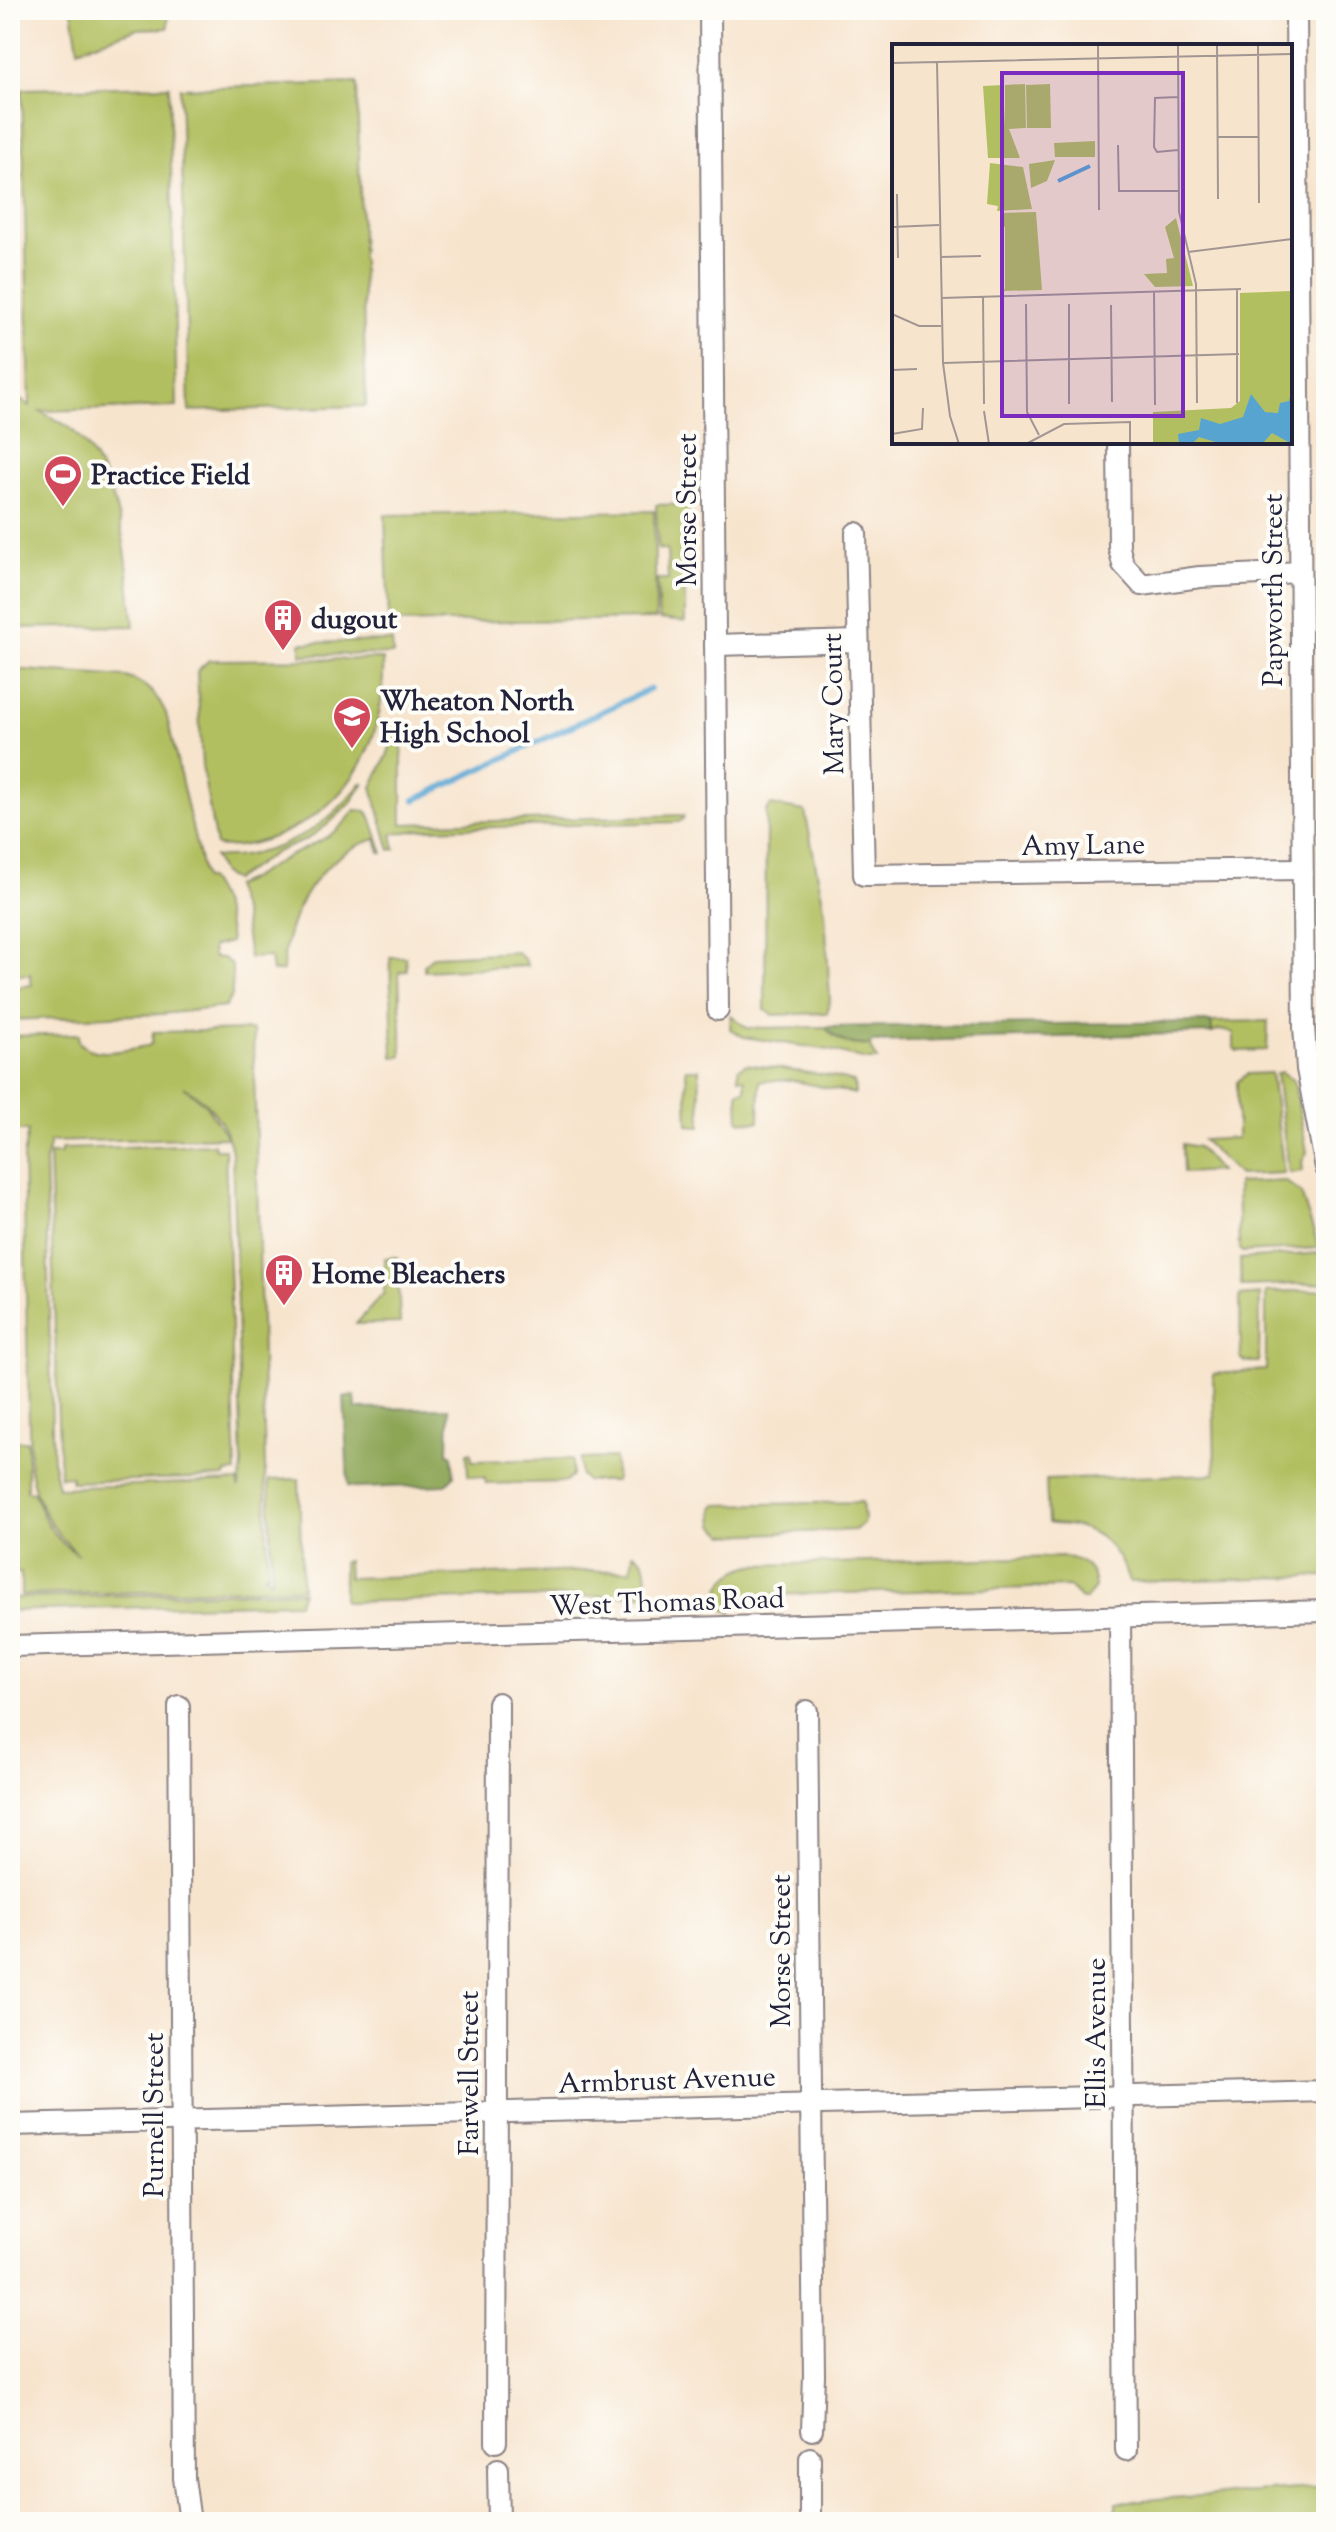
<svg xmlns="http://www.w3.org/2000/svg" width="1336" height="2532" font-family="'Sorts Mill Goudy',serif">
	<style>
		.green { fill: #b2bf60; stroke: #6a704e; stroke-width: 2; fill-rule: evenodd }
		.forest { fill: #8da656; stroke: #586448; stroke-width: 2 }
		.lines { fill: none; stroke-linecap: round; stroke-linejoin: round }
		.stream { stroke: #58a4d1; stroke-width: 6 }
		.street-casing { stroke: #8c8384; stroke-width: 24 }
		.street { stroke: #fff; stroke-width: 20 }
		.labels { text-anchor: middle; stroke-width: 8; stroke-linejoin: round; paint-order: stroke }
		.poi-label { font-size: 28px; font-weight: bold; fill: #22223b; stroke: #fdfcf7; text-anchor: start }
		.street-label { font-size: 28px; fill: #22223b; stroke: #fdfcf7 }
		.inset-river { fill: none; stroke: #58a4d1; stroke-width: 4 }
		.inset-road { fill: none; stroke: #a29693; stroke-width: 2 }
		.view { fill: #7b2cbf; fill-opacity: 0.15; stroke: #7b2cbf; stroke-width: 4 }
		.inset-edge { fill: none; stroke: #22223b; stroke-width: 4 }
	</style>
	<rect width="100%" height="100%" fill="#fdfcf7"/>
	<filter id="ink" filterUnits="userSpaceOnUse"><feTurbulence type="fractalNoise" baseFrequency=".0125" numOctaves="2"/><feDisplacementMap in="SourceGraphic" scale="16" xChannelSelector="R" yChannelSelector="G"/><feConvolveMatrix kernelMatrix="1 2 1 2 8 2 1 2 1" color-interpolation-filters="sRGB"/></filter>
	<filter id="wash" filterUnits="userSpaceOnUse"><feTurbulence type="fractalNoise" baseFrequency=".006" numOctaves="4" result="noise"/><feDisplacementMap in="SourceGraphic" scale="32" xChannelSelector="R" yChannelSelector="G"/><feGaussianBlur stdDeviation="1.8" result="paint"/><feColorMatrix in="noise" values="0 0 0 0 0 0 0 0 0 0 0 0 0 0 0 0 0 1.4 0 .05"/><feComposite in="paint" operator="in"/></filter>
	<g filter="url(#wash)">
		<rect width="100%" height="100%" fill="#f7e4cd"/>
		<g class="green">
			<polygon points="72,10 168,10 168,28 136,29 78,49"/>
			<polygon points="357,83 366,406 189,411 180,88"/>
			<path d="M169 86 177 407 40 411C50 417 64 422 72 430 124 481 126 558 134 626L10 628V90L19 399 30 406 22 89Z"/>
			<polygon points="689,504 685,537 685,622 659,619 657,580 668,580 667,550 658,549 656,505"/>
			<polygon points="654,511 656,619 389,623 385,515"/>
			<polygon points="392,641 393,654 301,655 301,643"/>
			<path d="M383 659C386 738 354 805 276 836 258 843 235 849 216 846L202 766 197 671 209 660Z"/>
			<path d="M10 669 126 677C147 684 156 693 166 713L204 879H208C221 897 228 920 230 942L212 947 213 957 223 958 232 965V995L225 1007 162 1014 10 1020V988L32 985 30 974 10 976Z"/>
			<polygon points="402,722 402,824 684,815 683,819 679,822 426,829 392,834 395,849 390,850 372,787 387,756 398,723"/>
			<path d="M361 783H364L349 805 327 825 306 840 276 852 234 880 222 874 214 857C272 860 327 829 361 783Z"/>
			<polygon points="771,805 805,811 825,912 830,1000 827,1013 773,1015 765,1010 766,811"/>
			<path d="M355 810 366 811 371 817 383 853 380 852 376 839C319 854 284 916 283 971L272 972 270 957 249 958 243 915 233 886C251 881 262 871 278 862 309 844 332 842 355 810Z"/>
			<polygon points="517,952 526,961 527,966 424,971 424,965 433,956"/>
			<polygon points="390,957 406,957 407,971 399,972 402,1056 393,1057"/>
			<path d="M731 1015 747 1028 825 1027C838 1042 850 1046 870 1045L877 1060H866L829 1050 744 1037 730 1029Z"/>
			<polygon points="1268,1021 1267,1050 1237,1051 1234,1048 1234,1033 1220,1030 1212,1033 1211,1022"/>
			<path d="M253 1030 268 1574 262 1575H267L269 1580 272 1578 269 1480 299 1479 302 1588 21 1595V1573H10V1446H16V1441H27V1491L34 1492C41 1516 56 1543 78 1554 52 1531 35 1504 30 1468L23 1157 28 1131H10V1036L79 1034V1042C95 1060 127 1049 148 1046L152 1043 153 1032ZM184 1087C209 1101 227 1124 232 1152L242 1466 239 1488 238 1481 58 1488 53 1464 45 1161 50 1142 227 1137 205 1104Z"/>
			<polygon points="746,1064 824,1075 854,1082 855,1094 790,1080 760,1081 759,1122 739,1121 738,1091 745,1090 745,1079 738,1078 738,1069"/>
			<polygon points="686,1069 699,1069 701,1126 688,1125"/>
			<polygon points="1281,1072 1294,1081 1307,1152 1302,1162 1303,1171 1289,1173 1277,1081 1276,1074"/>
			<polygon points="1271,1073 1284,1173 1239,1175 1203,1140 1237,1138 1237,1082 1247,1074"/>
			<polygon points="214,1144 215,1149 225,1149 236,1472 226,1473 225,1477 71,1482 71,1476 60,1477 49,1154 61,1154 61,1149"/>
			<polygon points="1182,1144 1198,1147 1219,1171 1183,1173"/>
			<polygon points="1285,1181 1301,1193 1319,1248 1242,1252 1239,1249 1237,1183"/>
			<polygon points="1319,1253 1326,1273 1326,1283 1241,1286 1240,1259"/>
			<polygon points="397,1257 400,1323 356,1324 384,1293 385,1258"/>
			<path d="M1326 1290V1576L1129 1582C1119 1551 1102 1529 1067 1525 1060 1524 1054 1525 1048 1523L1046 1480 1215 1474 1213 1374 1266 1370V1292Z"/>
			<polygon points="1260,1294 1259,1362 1246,1362 1241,1359 1240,1296"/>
			<polygon points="471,1452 472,1461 572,1459 572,1476 566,1482 486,1484 485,1478 468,1475 467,1453"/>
			<polygon points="615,1458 615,1481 586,1481 580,1475 580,1459"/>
			<polygon points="862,1502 864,1522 855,1530 725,1535 714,1525 713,1508 716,1505"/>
			<path d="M633 1553C650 1559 646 1577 647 1593L644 1595 345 1602 343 1600V1562L347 1561 348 1578 631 1570Z"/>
			<path d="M1063 1557C1081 1558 1095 1569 1095 1588L1086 1599H1081L1069 1587 731 1596 732 1613 719 1607C714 1583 733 1570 753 1565Z"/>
			<polygon points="302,1591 298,1603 10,1611 10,1598"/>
			<polygon points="1326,2487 1326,2522 1116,2522 1116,2502"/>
		</g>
		<g class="forest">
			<path d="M1211 1022 1212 1033 871 1042 870 1045C850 1046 838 1042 825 1027Z"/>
			<polygon points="355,1396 356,1409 449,1408 448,1453 452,1454 454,1476 445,1485 360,1488 348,1486 344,1397"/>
		</g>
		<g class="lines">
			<polyline class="stream" points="415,800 650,689"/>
		</g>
	</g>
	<g filter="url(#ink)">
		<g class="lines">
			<defs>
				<g id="street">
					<polyline points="710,10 718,1010"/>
					<polyline points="1296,10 1304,1027 1307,1069 1326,1168"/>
					<polyline points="1118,442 1119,548 1123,564 1142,585 1200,577 1300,572"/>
					<polyline points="856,533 864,875 1302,869"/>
					<polyline points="715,645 858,641"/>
					<polyline points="1120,1616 1126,2450"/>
					<polyline points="10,1646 1326,1611"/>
					<polyline points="179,1706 184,2478 190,2522"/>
					<polyline points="807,1711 814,2375 812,2430"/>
					<polyline points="10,2125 1326,2091"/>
					<polyline points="496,2442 498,1703"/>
					<polyline points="498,2469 499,2522"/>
					<polyline points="810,2522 810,2458"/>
				</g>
			</defs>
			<use href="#street" class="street-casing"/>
			<use href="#street" class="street"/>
		</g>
	</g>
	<defs>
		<symbol id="stadium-pin" viewBox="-11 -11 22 30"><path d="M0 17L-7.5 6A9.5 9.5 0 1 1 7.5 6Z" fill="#d1495b" stroke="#fdfcf7"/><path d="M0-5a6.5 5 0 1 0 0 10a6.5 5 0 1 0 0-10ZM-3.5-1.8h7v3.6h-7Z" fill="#fff"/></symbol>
		<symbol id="building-pin" viewBox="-11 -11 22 30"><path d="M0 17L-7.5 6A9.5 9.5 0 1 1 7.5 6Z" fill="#d1495b" stroke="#fdfcf7"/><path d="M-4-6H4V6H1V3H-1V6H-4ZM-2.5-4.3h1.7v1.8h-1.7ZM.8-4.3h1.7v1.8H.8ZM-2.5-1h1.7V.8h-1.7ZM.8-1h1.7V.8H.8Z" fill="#fff"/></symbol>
		<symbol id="school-pin" viewBox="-11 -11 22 30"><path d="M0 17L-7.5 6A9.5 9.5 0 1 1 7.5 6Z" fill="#d1495b" stroke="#fdfcf7"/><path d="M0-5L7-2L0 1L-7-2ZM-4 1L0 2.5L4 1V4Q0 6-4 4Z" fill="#fff"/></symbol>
	</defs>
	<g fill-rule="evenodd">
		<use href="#stadium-pin" x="41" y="452" width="44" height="60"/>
		<use href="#building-pin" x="261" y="596" width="44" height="60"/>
		<use href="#school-pin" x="330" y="694" width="44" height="60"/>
		<use href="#building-pin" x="262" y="1251" width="44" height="60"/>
	</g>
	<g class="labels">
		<g class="poi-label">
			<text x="91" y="484">Practice Field</text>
			<text x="311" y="628">dugout</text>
			<text x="380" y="710">Wheaton North<tspan x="380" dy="32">High School</tspan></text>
			<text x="312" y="1283">Home Bleachers</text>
		</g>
		<g class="street-label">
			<text transform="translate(686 510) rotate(-90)" y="10">Morse Street</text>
			<text transform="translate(1272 590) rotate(-90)" y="10">Papworth Street</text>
			<text transform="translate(832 704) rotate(-91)" y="10">Mary Court</text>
			<text transform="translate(1083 844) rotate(-1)" y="10">Amy Lane</text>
			<text transform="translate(667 1601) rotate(-2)" y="10">West Thomas Road</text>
			<text transform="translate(780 1951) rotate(-90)" y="10">Morse Street</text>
			<text transform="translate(1095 2033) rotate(-90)" y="10">Ellis Avenue</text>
			<text transform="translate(468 2073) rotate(-90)" y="10">Farwell Street</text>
			<text transform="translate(667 2079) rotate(-2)" y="10">Armbrust Avenue</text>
			<text transform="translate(153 2115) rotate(-90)" y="10">Purnell Street</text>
		</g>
	</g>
	<g transform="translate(892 44)">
		<rect width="400" height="400" fill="#f7e4cd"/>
		<path d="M133 40 134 84 117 85 128 114H96L91 42 111 41 113 83V41ZM158 40 159 84H135L134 41ZM203 97V113H163L162 99ZM163 116 155 137 139 144 137 120ZM98 119 131 123 140 165 105 167 106 162 95 160ZM144 168 150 246 109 247 113 245V183L108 182V169ZM284 174 301 242 263 243 252 230 275 229 274 215 282 214 273 183ZM400 247V400H261V368L339 364 348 357V249Z" fill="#b2bf60"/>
		<path d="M400 342V400L380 389 370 400H330L307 393 300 400H287L286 390 307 386 309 374 328 380 351 373 359 350 373 368 386 369 388 359 397 357Z" fill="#58a4d1"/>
		<path class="inset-river" d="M166 137 198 122"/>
		<path class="inset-road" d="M206 0 207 166M286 0 287 168 304 240 305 359M325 0 326 155M366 0 367 159M45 18 51 319 58 372 67 400M0 19 400 10M286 53 263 54 262 103 265 108 286 106M326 93H367M226 101 227 147H287M5 150 6 214M0 183 47 181M296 208 400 195M48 213 89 212M262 248 263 361M91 253 92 360M49 254 349 245M134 260 135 368 147 391M219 261 220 358M0 270 27 282H49M51 319 347 310M0 326 25 325M345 359V246M177 360V260M92 367 97 400M0 390 30 385 31 364M134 400 172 380 238 378V400"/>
		<path class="view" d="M110 29H291V372H110Z"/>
		<rect width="400" height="400" class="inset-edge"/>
	</g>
	<rect width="1336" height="2532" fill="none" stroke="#fdfcf7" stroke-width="40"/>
</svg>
